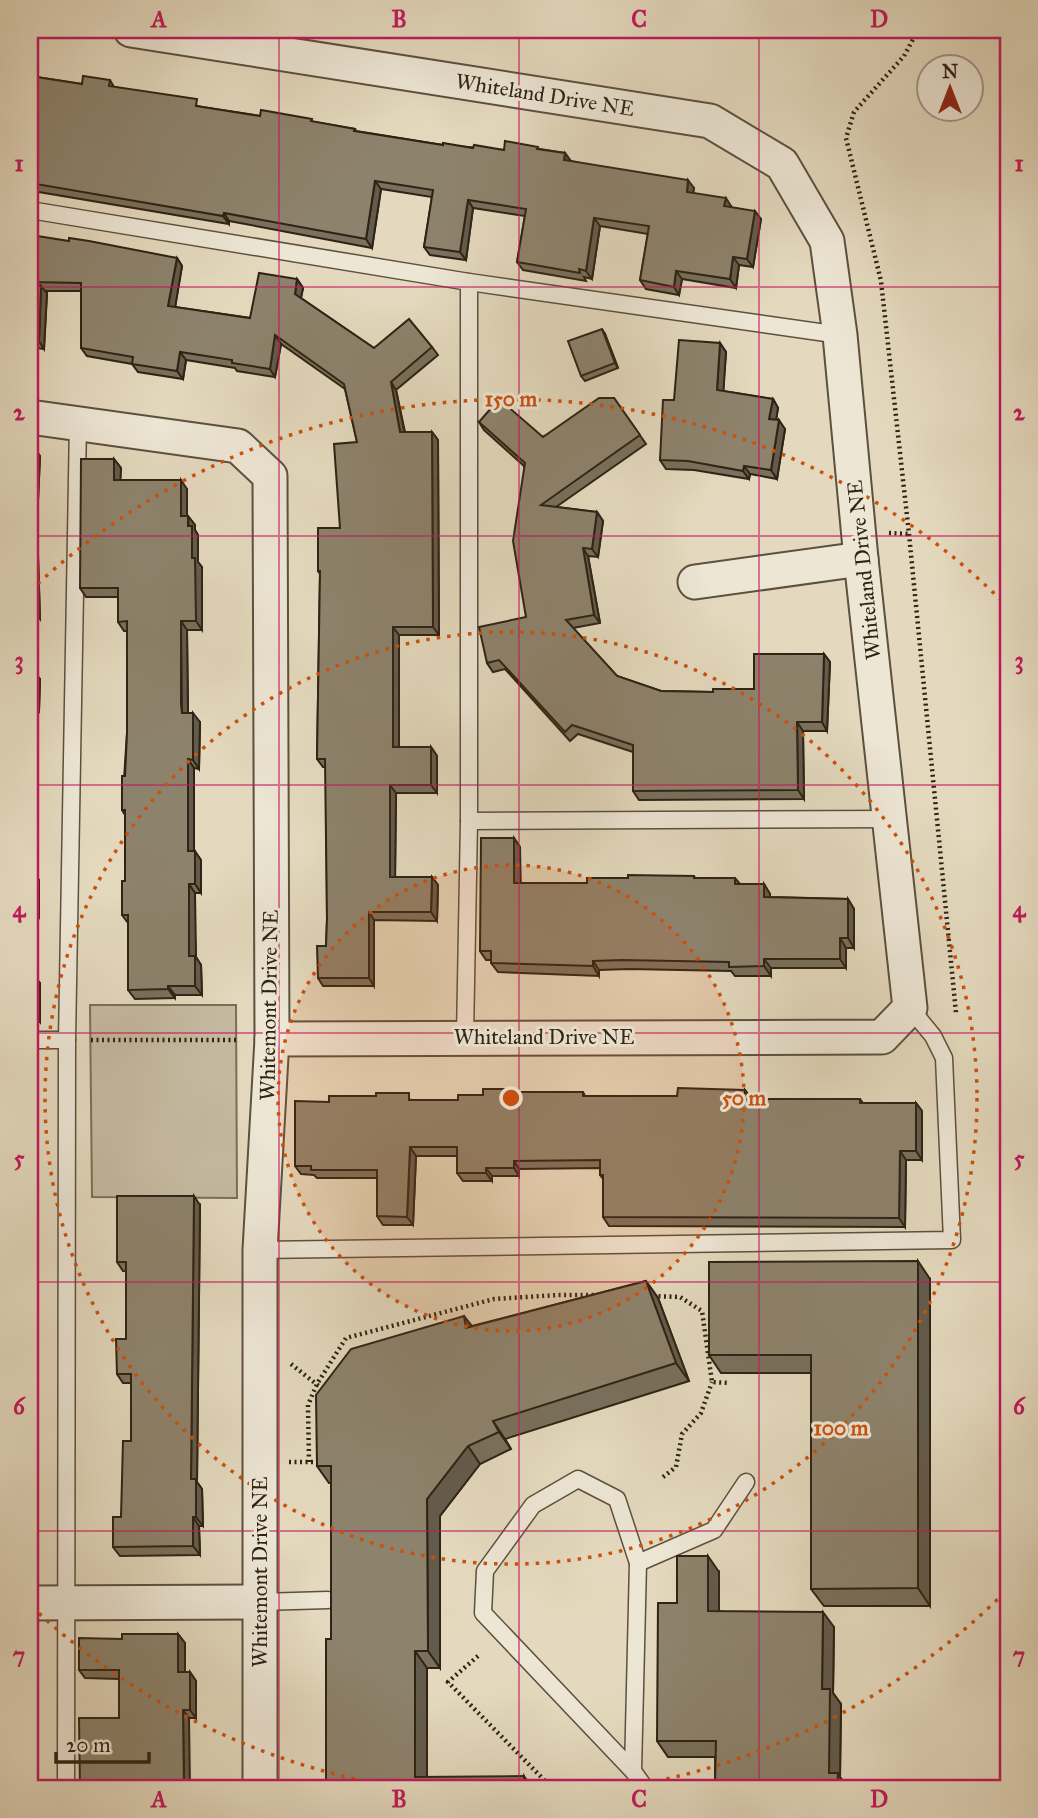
<svg xmlns="http://www.w3.org/2000/svg" width="1038" height="1818" font-family="'IM FELL Great Primer',serif">
	<style>
		.green { fill: #c5baa1; stroke: #7a6e5a; stroke-width: 2 }
		.lines { fill: none; stroke-linecap: round; stroke-linejoin: round }
		.lane-casing { stroke: #5c503e; stroke-width: 19 }
		.street-casing { stroke: #5c503e; stroke-width: 37 }
		.path { stroke: #2e2314; stroke-width: 4.5; stroke-dasharray: 2 3.5; stroke-linecap: butt }
		.lane { stroke: #ede6d5; stroke-width: 16 }
		.street { stroke: #ede6d5; stroke-width: 33 }
		.wall { fill: #79705d; stroke: #2e2314; stroke-width: 2 }
		.shaded-wall { fill: #635b4c; stroke: #2e2314; stroke-width: 2 }
		.building { fill: #8d826c; stroke: #2e2314; stroke-width: 2 }
		.grid { fill: none; stroke: #c2185b; stroke-width: 2; stroke-opacity: 0.55 }
		.ring { fill: none; stroke: #cc510d; stroke-width: 3.5; stroke-dasharray: 3.5 7 }
		.labels { text-anchor: middle; stroke-width: 6; stroke-linejoin: round; paint-order: stroke }
		.street-label { font-size: 21px; fill: #2e2314; stroke: #ede6d5 }
		.centre { fill: #cc510d; stroke: #ede6d5; stroke-width: 3.5 }
		.ring-label { font-size: 21px; text-anchor: middle; font-weight: bold; fill: #cc510d; stroke: #ede6d5; stroke-width: 6; stroke-linejoin: round; paint-order: stroke }
		.neatline { fill: none; stroke: #c2185b; stroke-width: 2.5 }
		.grid-label { font-size: 23px; text-anchor: middle; font-weight: bold; fill: #c2185b }
	</style>
	<rect width="100%" height="100%" fill="#e4d9be"/>
	<filter id="stains"><feTurbulence type="fractalNoise" baseFrequency=".00286" numOctaves="4"/><feColorMatrix values="0 0 0 0 .2 0 0 0 0 .09 0 0 0 0 .02 0 0 0 .5 -.17"/></filter>
	<radialGradient id="worn" r=".72"><stop offset=".6" stop-color="#630" stop-opacity="0"/><stop offset="1" stop-color="#630" stop-opacity=".3"/></radialGradient>
	<polygon class="green" points="90,1005 236,1005 237,1198 92,1197"/>
	<g class="lines">
		<defs>
			<g id="lane">
				<polyline points="30,210 469,282 840,335"/>
				<polyline points="469,821 891,819"/>
				<polyline points="465,1037 469,821 469,282"/>
				<polyline points="30,1040 67,1040"/>
				<polyline points="260,1250 952,1240 944,1058 933,1036 910,1008"/>
				<polyline points="638,1563 714,1530 746,1482"/>
				<polyline points="260,1602 328,1600"/>
				<polyline points="633,1771 638,1563 617,1499 578,1479 533,1505 485,1571 483,1613 633,1771 645,1788"/>
				<polyline points="66,1788 67,1040 78,423"/>
			</g>
			<g id="street">
				<polyline points="131,30 710,121 782,164 827,241 840,335 861,559 910,1008 882,1037 272,1039"/>
				<polyline points="30,417 238,446 270,476 272,1039 260,1250 260,1788"/>
				<polyline points="695,582 861,559"/>
				<polyline points="30,1603 260,1602"/>
			</g>
		</defs>
		<use href="#lane" class="lane-casing"/>
		<use href="#street" class="street-casing"/>
		<g class="path">
			<polyline points="918,30 904,56 854,112 846,138 881,281 909,534 956,1013"/>
			<polyline points="889,533 909,534"/>
			<polyline points="91,1040 239,1040"/>
			<polyline points="653,1296 680,1297 702,1311 712,1382 730,1383"/>
			<polyline points="291,1364 325,1391"/>
			<polyline points="289,1462 320,1462"/>
			<polyline points="309,1462 308,1405 317,1384 346,1338 494,1299 558,1295 595,1295"/>
			<polyline points="663,1477 676,1467 682,1434 701,1413 712,1382"/>
			<polyline points="478,1656 448,1682 552,1788"/>
		</g>
		<use href="#lane" class="lane"/>
		<use href="#street" class="street"/>
	</g>
	<g class="wall">
		<polygon points="30,76 82,84 110,80 114,87 202,107 260,116 314,122 355,129 356,131 443,145 504,150 540,149 565,153 571,161 694,188 693,193 731,206 731,207 761,219 753,267 739,265 736,288 682,279 679,295 646,289 640,280 648,234 600,226 592,279 584,277 586,281 523,270 517,262 525,216 473,208 466,260 430,255 424,247 432,197 381,189 372,248 229,221 229,224 33,191 30,186 30,170 36,139 30,138"/>
		<polygon points="30,244 177,258 182,266 175,307 250,318 297,279 303,288 301,298 374,348 432,347 438,355 396,390 405,432 432,432 438,440 439,635 399,635 399,747 431,747 437,756 437,793 396,793 395,877 432,877 438,885 437,921 374,920 374,986 323,986 318,978 326,946 327,919 326,767 323,767 317,759 320,574 318,571 340,528 357,442 345,389 281,344 275,377 237,371 235,368 186,360 183,379 138,372 132,364 87,356 81,348 81,291 45,291 47,293 44,349 30,347"/>
		<polygon points="605,334 618,368 585,381 581,376"/>
		<polygon points="720,343 726,352 723,391 773,399 778,408 776,420 785,429 777,479 750,474 749,479 694,470 666,469 660,460 674,400"/>
		<polygon points="614,398 646,444 556,507 597,512 603,521 598,557 588,556 600,623 573,628 617,676 661,691 713,692 754,689 824,654 830,662 827,731 803,731 804,799 639,800 633,791 633,752 578,734 570,741 505,669 493,672 487,663 526,617 524,466 484,430 479,422 543,437"/>
		<polygon points="30,447 34,448 40,456 37,523 40,619 30,619"/>
		<polygon points="114,459 121,468 120,480 187,489 187,516 188,516 195,525 195,530 198,535 198,562 202,567 202,630 187,630 188,713 200,722 199,769 194,768 194,851 201,860 201,893 195,893 195,936 196,957 201,965 202,995 175,995 175,998 135,999 128,990 128,923 122,915 125,881 125,815 122,810 127,733 127,631 124,631 118,622 118,597 86,597 80,588"/>
		<polygon points="30,671 40,679 39,711 30,711"/>
		<polygon points="514,838 520,847 520,883 587,883 628,878 694,876 695,878 735,878 740,884 764,884 770,894 770,897 848,899 854,909 854,948 846,948 846,968 771,968 771,976 735,976 731,971 629,969 599,970 599,976 498,972 491,963 491,960 486,960 480,951"/>
		<polygon points="30,870 39,880 39,917 30,912"/>
		<polygon points="30,975 40,983 40,1022 30,1022"/>
		<polygon points="514,1089 516,1092 583,1092 585,1096 677,1096 745,1090 751,1099 860,1099 863,1103 916,1103 922,1111 922,1160 906,1160 905,1227 609,1226 603,1217 603,1179 600,1175 600,1168 519,1169 519,1176 492,1176 492,1181 463,1181 457,1173 457,1156 416,1156 413,1225 383,1225 377,1216 377,1178 317,1178 314,1175 301,1174 295,1166 329,1102 376,1096 413,1100 458,1100"/>
		<polygon points="30,1188 38,1202 30,1207"/>
		<polygon points="200,1205 197,1482 202,1489 203,1526 199,1526 200,1555 120,1556 113,1547 121,1517 131,1441 131,1383 123,1383 117,1374 126,1339 126,1271 123,1271 117,1262"/>
		<polygon points="930,1279 930,1606 824,1606 811,1589 811,1373 721,1373 709,1355"/>
		<polygon points="646,1281 658,1298 689,1381 505,1439 511,1449 480,1464 440,1516 440,1668 427,1668 326,1788 331,1639 331,1483 329,1483 317,1466 464,1316 472,1326"/>
		<polygon points="30,1426 37,1435 37,1462 30,1462"/>
		<polygon points="719,1572 719,1611 834,1627 833,1693 841,1704 840,1777 848,1788 715,1788 715,1757 668,1757 657,1741 677,1603"/>
		<polygon points="178,1634 185,1643 185,1672 190,1672 196,1681 196,1718 189,1718 119,1679 85,1678 79,1670 122,1639"/>
	</g>
	<g class="shaded-wall">
		<polygon points="565,153 571,162 564,160"/>
		<polygon points="688,180 694,188 692,200 687,192"/>
		<polygon points="375,181 381,189 372,248 366,239"/>
		<polygon points="726,198 731,206 730,214 724,206"/>
		<polygon points="468,200 473,208 466,260 460,252"/>
		<polygon points="755,211 761,219 753,267 747,259"/>
		<polygon points="224,213 229,221 229,224 223,216"/>
		<polygon points="594,218 600,226 592,279 586,271"/>
		<polygon points="733,257 739,265 736,288 730,279"/>
		<polygon points="177,258 182,266 174,314 168,306"/>
		<polygon points="676,271 682,279 679,295 674,287"/>
		<polygon points="297,279 303,288 300,302 295,294"/>
		<polygon points="41,286 47,293 44,349 39,341"/>
		<polygon points="602,329 605,334 618,368 615,363"/>
		<polygon points="275,335 281,344 275,377 270,369"/>
		<polygon points="720,343 726,352 723,398 717,390"/>
		<polygon points="180,352 186,360 183,379 177,371"/>
		<polygon points="391,382 396,390 406,440 400,432"/>
		<polygon points="773,399 778,408 775,427 769,419"/>
		<polygon points="779,420 785,429 777,479 771,470"/>
		<polygon points="432,432 438,440 439,635 433,627"/>
		<polygon points="34,448 40,456 37,523 40,619 34,611 31,515"/>
		<polygon points="114,459 121,468 120,489 114,480"/>
		<polygon points="744,466 750,474 749,479 743,471"/>
		<polygon points="181,480 187,489 187,525 181,516"/>
		<polygon points="597,512 603,521 598,557 592,549"/>
		<polygon points="188,516 195,525 195,530 198,535 198,562 202,567 202,630 196,621"/>
		<polygon points="583,548 588,556 600,623 594,615"/>
		<polygon points="181,621 187,630 188,713 182,713"/>
		<polygon points="393,627 399,635 399,756 393,747"/>
		<polygon points="824,654 830,662 827,731 822,722"/>
		<polygon points="34,671 40,679 39,711 33,703"/>
		<polygon points="193,713 200,722 199,769 193,760"/>
		<polygon points="797,722 803,731 804,799 798,790"/>
		<polygon points="431,747 437,756 437,793 431,785"/>
		<polygon points="188,759 194,768 194,860 188,851"/>
		<polygon points="390,785 396,793 395,885 390,877"/>
		<polygon points="514,838 520,847 521,893 514,883"/>
		<polygon points="195,851 201,860 201,893 195,884"/>
		<polygon points="33,871 39,880 39,917 33,909"/>
		<polygon points="432,877 438,885 437,921 431,912"/>
		<polygon points="189,884 195,893 196,957 201,965 202,995 195,986 189,956"/>
		<polygon points="764,884 770,894 770,906 764,897"/>
		<polygon points="848,899 854,909 854,948 848,938"/>
		<polygon points="369,912 374,920 374,986 369,978"/>
		<polygon points="840,938 846,948 846,968 840,959"/>
		<polygon points="764,959 771,968 771,976 764,966"/>
		<polygon points="593,961 599,970 599,976 593,966"/>
		<polygon points="34,975 40,983 40,1022 34,1014"/>
		<polygon points="168,986 175,995 175,998 168,989"/>
		<polygon points="745,1090 751,1098 751,1108 745,1099"/>
		<polygon points="916,1103 922,1111 922,1160 916,1151"/>
		<polygon points="410,1147 416,1156 413,1225 407,1217"/>
		<polygon points="900,1151 906,1160 905,1227 899,1218"/>
		<polygon points="514,1161 519,1169 519,1176 514,1168"/>
		<polygon points="486,1168 492,1176 492,1181 486,1173"/>
		<polygon points="194,1196 200,1205 197,1482 202,1489 203,1526 196,1517 191,1479"/>
		<polygon points="918,1261 930,1279 930,1606 918,1588"/>
		<polygon points="646,1281 658,1298 689,1381 676,1363"/>
		<polygon points="464,1316 476,1333 466,1328"/>
		<polygon points="493,1421 505,1439 511,1449 499,1432"/>
		<polygon points="31,1426 37,1435 37,1462 31,1452"/>
		<polygon points="468,1446 480,1464 440,1516 440,1668 428,1651 427,1499"/>
		<polygon points="193,1517 199,1526 200,1555 193,1546"/>
		<polygon points="708,1556 719,1572 719,1627 708,1611"/>
		<polygon points="823,1612 834,1627 833,1693 841,1704 840,1777 848,1788 837,1788 829,1773 822,1689"/>
		<polygon points="178,1634 185,1643 185,1681 178,1672"/>
		<polygon points="415,1651 427,1668 427,1788 415,1777"/>
		<polygon points="30,1661 34,1667 34,1745 30,1739"/>
		<polygon points="190,1672 196,1681 196,1718 190,1710"/>
		<polygon points="183,1710 189,1718 190,1788 184,1788"/>
		<polygon points="524,1776 532,1788 524,1788"/>
	</g>
	<g class="building">
		<polygon points="30,76 82,84 83,76 110,80 109,86 197,99 196,106 260,116 261,110 312,119 311,121 355,129 354,131 443,145 443,143 473,148 474,145 504,150 505,141 538,147 537,149 565,153 564,160 688,180 687,192 726,198 724,206 755,211 747,259 733,257 730,279 676,271 674,287 640,280 649,226 594,218 586,271 579,269 580,273 517,262 526,209 468,200 460,252 424,247 433,190 375,181 366,239 224,213 223,216 30,183 30,170 37,132 30,131"/>
		<polygon points="31,235 69,241 69,238 89,241 177,258 168,306 250,318 259,273 297,279 295,294 374,348 409,319 432,347 391,382 400,432 432,432 433,627 393,627 393,747 431,747 431,785 390,785 390,877 432,877 431,912 369,912 369,978 318,978 317,946 326,946 327,919 325,759 317,759 320,571 318,571 318,528 340,528 334,444 357,442 344,384 275,335 270,369 232,363 232,360 180,352 177,371 132,364 133,357 81,348 81,283 30,282 30,244"/>
		<polygon points="30,284 41,286 39,341 30,340"/>
		<polygon points="602,329 615,363 581,376 568,341"/>
		<polygon points="679,340 720,343 717,390 773,399 769,419 779,420 771,470 744,466 743,471 688,461 660,460 663,400 674,400"/>
		<polygon points="599,398 614,398 640,435 541,505 597,512 592,549 583,548 594,615 566,620 617,676 661,691 713,692 713,689 754,689 754,654 824,654 822,722 797,722 798,790 633,791 633,745 572,725 565,732 499,660 487,663 479,627 526,617 513,541 525,463 479,422 499,399 543,437"/>
		<polygon points="30,447 34,448 31,515 34,611 30,611"/>
		<polygon points="81,459 114,459 114,480 181,480 181,516 188,516 188,526 192,526 192,558 195,558 196,621 181,621 181,704 182,713 193,713 193,760 188,759 188,851 195,851 195,884 189,884 189,956 195,956 195,986 168,986 168,989 128,990 128,915 122,915 122,881 125,881 125,810 122,810 122,776 125,776 127,733 127,621 118,622 118,588 80,588"/>
		<polygon points="30,671 34,671 33,703 30,703"/>
		<polygon points="481,838 514,838 514,883 587,883 587,878 628,878 628,875 694,876 694,878 735,878 735,884 764,884 764,897 848,899 848,938 840,938 840,959 764,959 764,966 729,967 729,962 622,960 593,961 593,966 491,963 491,951 480,951"/>
		<polygon points="30,870 33,871 33,909 30,907"/>
		<rect x="30" y="975" width="4" height="39"/>
		<polygon points="678,1088 745,1090 745,1099 860,1099 860,1103 916,1103 916,1151 900,1151 899,1218 603,1217 603,1175 600,1175 600,1160 514,1161 514,1168 486,1168 486,1173 457,1173 457,1147 410,1147 407,1217 377,1216 377,1170 311,1170 311,1166 295,1166 295,1101 329,1102 329,1096 376,1096 376,1093 409,1093 409,1100 458,1100 458,1095 483,1095 483,1089 514,1089 514,1092 583,1092 583,1096 677,1096"/>
		<polygon points="117,1196 194,1196 191,1479 196,1479 196,1517 193,1517 193,1546 113,1547 113,1517 121,1517 123,1441 131,1441 131,1374 117,1374 116,1339 126,1339 126,1262 117,1262"/>
		<polygon points="918,1261 918,1588 811,1589 811,1355 709,1355 709,1262"/>
		<polygon points="646,1281 676,1363 493,1421 499,1432 468,1446 427,1499 428,1651 415,1651 415,1777 524,1776 524,1788 326,1788 326,1639 331,1639 331,1466 317,1466 316,1395 351,1349 464,1316 466,1328"/>
		<rect x="30" y="1426" width="1" height="26"/>
		<polygon points="677,1556 708,1556 708,1611 823,1612 822,1689 830,1689 829,1773 838,1773 837,1788 715,1788 716,1741 657,1741 658,1603 677,1603"/>
		<polygon points="122,1634 178,1634 178,1672 190,1672 190,1710 183,1710 184,1788 80,1788 79,1718 119,1718 119,1670 79,1670 79,1638 122,1639"/>
	</g>
	<path class="grid" d="M279 30V1788M519 30V1788M759 30V1788M30 287H1008M30 536H1008M30 785H1008M30 1033H1008M30 1282H1008M30 1531H1008"/>
	<circle cx="511" cy="1098" r="233" fill="#cc510d" fill-opacity=".12"/>
	<g class="ring">
		<circle cx="511" cy="1098" r="233"/>
		<circle cx="511" cy="1098" r="466"/>
		<path d="M1005 1592A699 699 0 0 1 626 1787M396 1787A699 699 0 0 1 30 1605M30 591A699 699 0 0 1 1005 604"/>
	</g>
	<g class="labels">
		<g class="street-label">
			<text transform="translate(545 95) rotate(9)" y="7">Whiteland Drive NE</text>
			<text transform="translate(864 570) rotate(-96)" y="7">Whiteland Drive NE</text>
			<text transform="translate(269 1005) rotate(-89)" y="7">Whitemont Drive NE</text>
			<text x="544" y="1044">Whiteland Drive NE</text>
			<text transform="translate(260 1572) rotate(-90)" y="7">Whitemont Drive NE</text>
		</g>
	</g>
	<circle cx="511" cy="1098" r="10" class="centre"/>
	<g class="ring-label">
		<text x="511" y="406">150 m</text>
		<text x="744" y="1105">50 m</text>
		<text x="841" y="1435">100 m</text>
	</g>
	<rect width="1038" height="1818" fill="none" stroke="#e4d9be" stroke-width="77"/>
	<g transform="translate(950 88)"><circle r="33" fill="#ede6d5" stroke="#a19888" stroke-width="2"/>
	<path d="M0-5L12 26L0 18L-12 26Z" fill="#8f2418"/>
	<text y="-10" font-size="19" font-weight="bold" text-anchor="middle" fill="#2e2314">N</text>
	</g>
	<path d="M56 1752v10h93v-10" fill="none" stroke="#2e2314" stroke-width="3.5"/>
	<text x="66" y="1752" font-size="21" fill="#2e2314" stroke="#ede6d5" stroke-width="5" paint-order="stroke">20 m</text>
	<rect x="38" y="38" width="962" height="1742" class="neatline"/>
	<g class="grid-label">
		<text x="159" y="27">A</text>
		<text x="399" y="27">B</text>
		<text x="639" y="27">C</text>
		<text x="879" y="27">D</text>
		<text x="19" y="171">1</text>
		<text x="1019" y="171">1</text>
		<text x="19" y="420">2</text>
		<text x="1019" y="420">2</text>
		<text x="19" y="668">3</text>
		<text x="1019" y="668">3</text>
		<text x="19" y="917">4</text>
		<text x="1019" y="917">4</text>
		<text x="19" y="1166">5</text>
		<text x="1019" y="1166">5</text>
		<text x="19" y="1414">6</text>
		<text x="1019" y="1414">6</text>
		<text x="19" y="1663">7</text>
		<text x="1019" y="1663">7</text>
		<text x="159" y="1807">A</text>
		<text x="399" y="1807">B</text>
		<text x="639" y="1807">C</text>
		<text x="879" y="1807">D</text>
	</g>
	<rect width="100%" height="100%" filter="url(#stains)"/>
	<rect width="100%" height="100%" fill="url(#worn)"/>
</svg>
